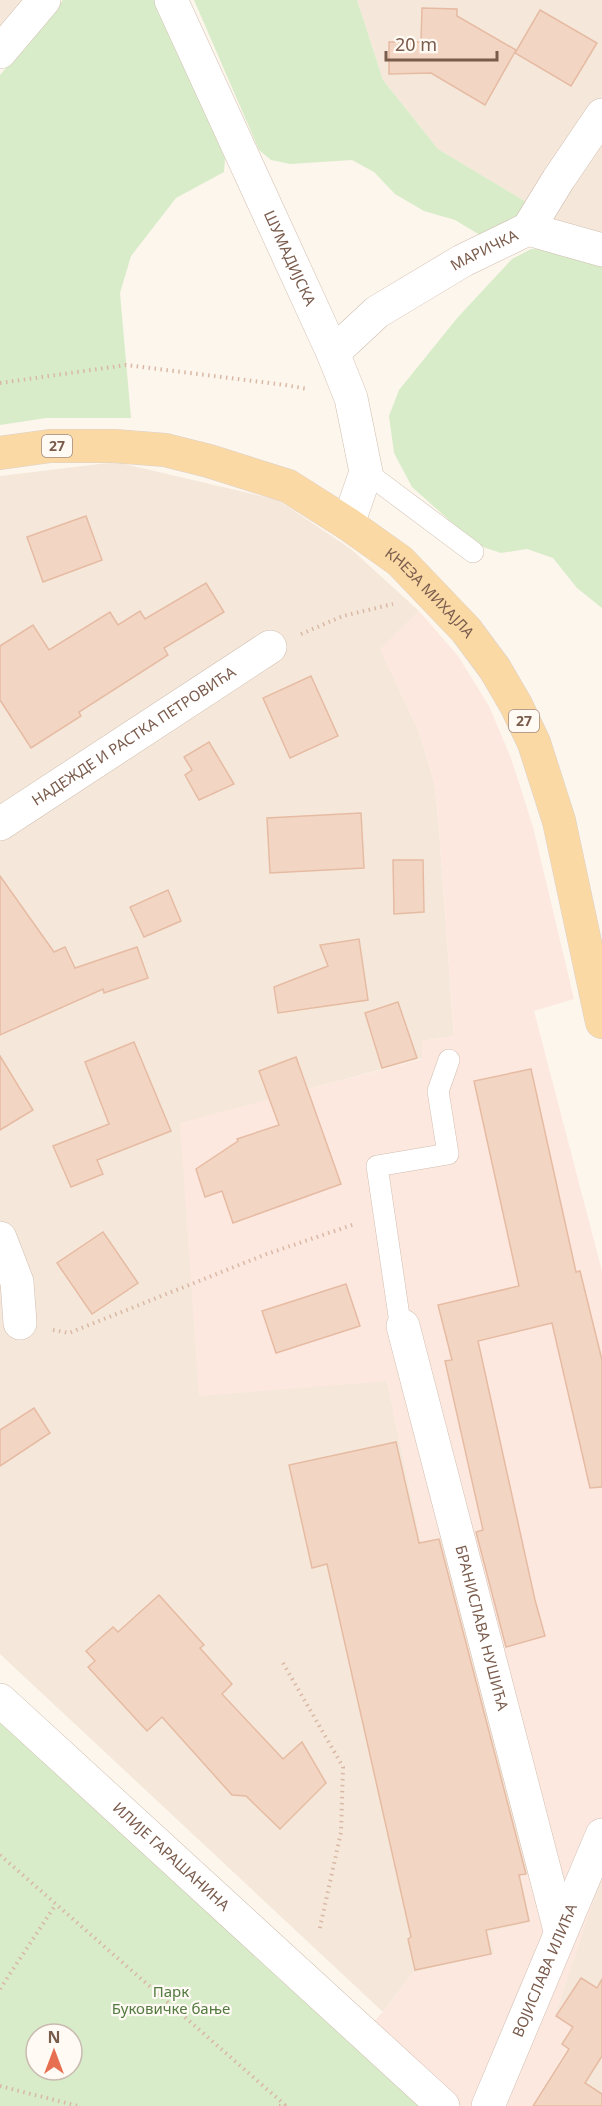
<svg xmlns="http://www.w3.org/2000/svg" width="602" height="2106" font-family="'Noto Sans',sans-serif">
	<style>
		.residential { fill: #f5e8da }
		.commercial { fill: #fde8e0 }
		.green { fill: #d8ecc9; fill-rule: evenodd }
		.building { fill: #f3d5c3; stroke: #e6bba3; stroke-width: 1.5 }
		.lines { fill: none; stroke-linecap: round; stroke-linejoin: round }
		.service-casing { stroke: #d1beb0; stroke-width: 22 }
		.minor-casing { stroke: #d1beb0; stroke-width: 34 }
		.tertiary-casing { stroke: #d1beb0; stroke-width: 34 }
		.primary-casing { stroke: #dad1cd; stroke-width: 34 }
		.path { stroke: #d9b8a5; stroke-width: 4; stroke-dasharray: 1.5 4.5; stroke-linecap: butt }
		.service { stroke: #fff; stroke-width: 21 }
		.minor { stroke: #fff; stroke-width: 33 }
		.tertiary { stroke: #fff; stroke-width: 33 }
		.primary { stroke: #fbd9a5; stroke-width: 33 }
		.labels { text-anchor: middle; stroke-width: 4.5; stroke-linejoin: round; paint-order: stroke }
		.shield { fill: #fffaf3; stroke: #a28b7f; stroke-width: 1.5 }
		.shield-label { font-size: 14px; font-weight: bold; fill: #7a5c4d }
		.street-label { font-size: 15px; fill: #7a5c4d; stroke: #fffaf3 }
		.park-label { font-size: 15px; fill: #537a41; stroke: #fffaf3 }
	</style>
	<rect width="100%" height="100%" fill="#fdf6ec"/>
	<g class="residential">
		<polygon points="0,0 35,0 0,39"/>
		<polygon points="357,0 602,0 602,237 563,224 438,149 383,80"/>
		<polygon points="116,462 278,500 351,549 419,611 381,650 419,732 434,781 438,816 454,1036 422,1041 423,1058 180,1124 387,1381 421,1541 455,1535 532,1874 521,1877 531,1922 494,1954 413,1973 383,2012 0,1654 0,476"/>
		<polygon points="602,1873 602,2106 532,2106 567,2050 560,2044 555,2015"/>
	</g>
	<polygon class="commercial" points="419,611 458,656 489,706 511,758 533,827 574,999 534,1011 602,1271 602,1876 555,2015 572,2027 560,2044 567,2049 532,2106 446,2106 366,2029 383,2012 413,1973 494,1954 489,1932 531,1922 521,1877 531,1874 454,1535 421,1542 387,1381 199,1396 180,1123 422,1059 422,1041 454,1036 438,816 434,781 419,732 380,649"/>
	<g class="green">
		<polygon points="63,0 158,0 225,159 224,172 176,198 131,256 120,293 131,418 46,418 0,425 0,75"/>
		<polygon points="194,0 357,0 383,80 438,149 528,203 522,216 485,238 455,220 424,211 395,194 374,172 352,160 290,164 271,160 259,150"/>
		<polygon points="531,249 553,249 602,261 602,608 577,588 553,558 527,549 501,553 477,545 412,487 394,453 389,416 399,390 458,317 512,259"/>
		<path d="M0 1700 441 2106H0ZM36 2034H72V2070H36Z"/>
	</g>
	<g class="building">
		<polygon points="422,8 457,9 457,16 516,50 485,105 431,73 389,74 389,42 421,42"/>
		<polygon points="540,10 597,43 571,86 515,53"/>
		<polygon points="86,516 102,560 43,582 27,537"/>
		<polygon points="206,583 224,612 164,648 168,655 79,712 81,716 31,748 0,700 0,646 33,625 49,650 110,612 118,625 140,611 145,619"/>
		<polygon points="311,676 338,736 290,758 263,698"/>
		<polygon points="209,742 234,784 199,800 185,775 192,770 184,757"/>
		<polygon points="361,813 364,868 270,873 267,818"/>
		<polygon points="393,860 423,860 424,912 394,914"/>
		<polygon points="0,876 54,952 65,947 75,968 137,947 148,978 104,993 103,989 0,1035"/>
		<polygon points="168,890 181,921 144,937 130,907"/>
		<polygon points="359,939 368,1000 278,1013 274,987 328,966 320,945"/>
		<polygon points="398,1002 417,1058 382,1068 365,1013"/>
		<polygon points="134,1042 171,1131 97,1160 103,1174 71,1187 53,1146 109,1124 85,1062"/>
		<polygon points="0,1056 33,1110 0,1130"/>
		<polygon points="296,1057 341,1184 233,1223 222,1191 205,1197 196,1169 238,1141 237,1139 279,1125 259,1071"/>
		<polygon points="531,1069 576,1272 580,1271 602,1360 602,1487 590,1488 552,1323 478,1341 535,1600 545,1636 506,1647 476,1532 483,1530 445,1361 452,1360 438,1305 519,1286 474,1081"/>
		<polygon points="103,1232 138,1283 92,1314 57,1263"/>
		<polygon points="346,1284 360,1326 276,1353 262,1311"/>
		<polygon points="34,1408 50,1433 0,1466 0,1430"/>
		<polygon points="396,1442 419,1543 439,1539 526,1874 519,1875 529,1921 486,1930 491,1954 415,1970 408,1939 411,1937 327,1564 312,1568 289,1465"/>
		<polygon points="159,1595 204,1645 200,1648 232,1684 222,1694 283,1759 302,1742 326,1783 280,1829 246,1796 232,1795 162,1717 147,1731 88,1667 95,1661 86,1651 113,1627 118,1632"/>
		<polygon points="581,1978 597,1988 602,1979 602,2056 585,2083 602,2094 602,2106 533,2106 569,2049 562,2044 573,2027 556,2016"/>
	</g>
	<g class="lines">
		<defs>
			<g id="service">
				<polyline points="366,472 473,552"/>
				<polyline points="403,1326 399,1316 377,1166 448,1154 438,1091 449,1060"/>
			</g>
			<g id="minor">
				<path id="s1" d="M171 0 333 353 351 398 366 472 348 524"/>
				<polyline points="0,52 44,0"/>
				<polyline points="528,229 602,250"/>
				<path id="s2" d="M333 353 377 312 462 261 528 229 558 180 602 115"/>
				<path id="s3" d="M0 824 270 647"/>
				<polyline points="0,1238 17,1282 20,1323"/>
				<path id="s4" d="M403 1326 560 1930"/>
			</g>
			<g id="tertiary">
				<path id="s5" d="M0 1700 443 2106"/>
				<path id="s6" d="M488 2106 602 1835"/>
			</g>
			<g id="primary">
				<path id="s7" d="M0 453 50 446H114L165 450 209 461 288 486 348 524 400 561 466 630 495 669 516 705 534 743 559 821 602 1022"/>
			</g>
		</defs>
		<use href="#service" class="service-casing"/>
		<use href="#minor" class="minor-casing"/>
		<use href="#tertiary" class="tertiary-casing"/>
		<use href="#primary" class="primary-casing"/>
		<g class="path">
			<polyline points="0,383 126,365 285,385 308,389"/>
			<polyline points="301,634 343,616 393,604"/>
			<polyline points="53,1330 69,1333 264,1255 355,1224"/>
			<polyline points="283,1663 343,1767 341,1832 319,1932"/>
			<polyline points="0,1855 285,2105"/>
			<polyline points="0,1989 56,1904"/>
			<polyline points="0,2086 78,2106"/>
			<polyline points="279,2106 289,2106"/>
		</g>
		<use href="#service" class="service"/>
		<use href="#minor" class="minor"/>
		<use href="#tertiary" class="tertiary"/>
		<use href="#primary" class="primary"/>
	</g>
	<g class="labels">
		<g class="shield">
			<rect x="42" y="435" width="30" height="22" rx="4.5"/>
			<rect x="509" y="710" width="30" height="22" rx="4.5"/>
		</g>
		<g class="shield-label">
			<text x="57" y="451">27</text>
			<text x="524" y="726">27</text>
		</g>
		<g class="street-label">
			<text dy="5" stroke="none"><textPath href="#s2" startOffset="184">МАРИЧКА</textPath></text>
			<text dy="5" stroke="none"><textPath href="#s1" startOffset="284">ШУМАДИЈСКА</textPath></text>
			<text dy="5" stroke="none"><textPath href="#s7" startOffset="472">КНЕЗА МИХАЈЛА</textPath></text>
			<text dy="5" stroke="none"><textPath href="#s3" startOffset="160">НАДЕЖДЕ И РАСТКА ПЕТРОВИЋА</textPath></text>
			<text dy="5" stroke="none"><textPath href="#s4" startOffset="312">БРАНИСЛАВА НУШИЋА</textPath></text>
			<text dy="5" stroke="none"><textPath href="#s5" startOffset="232">ИЛИЈЕ ГАРАШАНИНА</textPath></text>
			<text dy="5" stroke="none"><textPath href="#s6" startOffset="147">ВОЈИСЛАВА ИЛИЋА</textPath></text>
		</g>
		<g class="park-label">
			<text x="171" y="1997">Парк<tspan x="171" dy="17">Буковичке бање</tspan></text>
		</g>
	</g>
	<g transform="translate(54 2052)"><circle r="28" fill="#fffaf3" stroke="#cabbb1" stroke-width="1.5"/>
	<path d="M0-4.5L10 22L0 15L-10 22Z" fill="#e76f51"/>
	<text y="-9" font-size="16" font-weight="bold" text-anchor="middle" fill="#7a5c4d">N</text>
	</g>
	<path d="M386 51v9h111v-9" fill="none" stroke="#7a5c4d" stroke-width="3"/>
	<text x="395" y="51" font-size="18" fill="#7a5c4d" stroke="#fffaf3" stroke-width="4.5" paint-order="stroke">20 m</text>
</svg>
